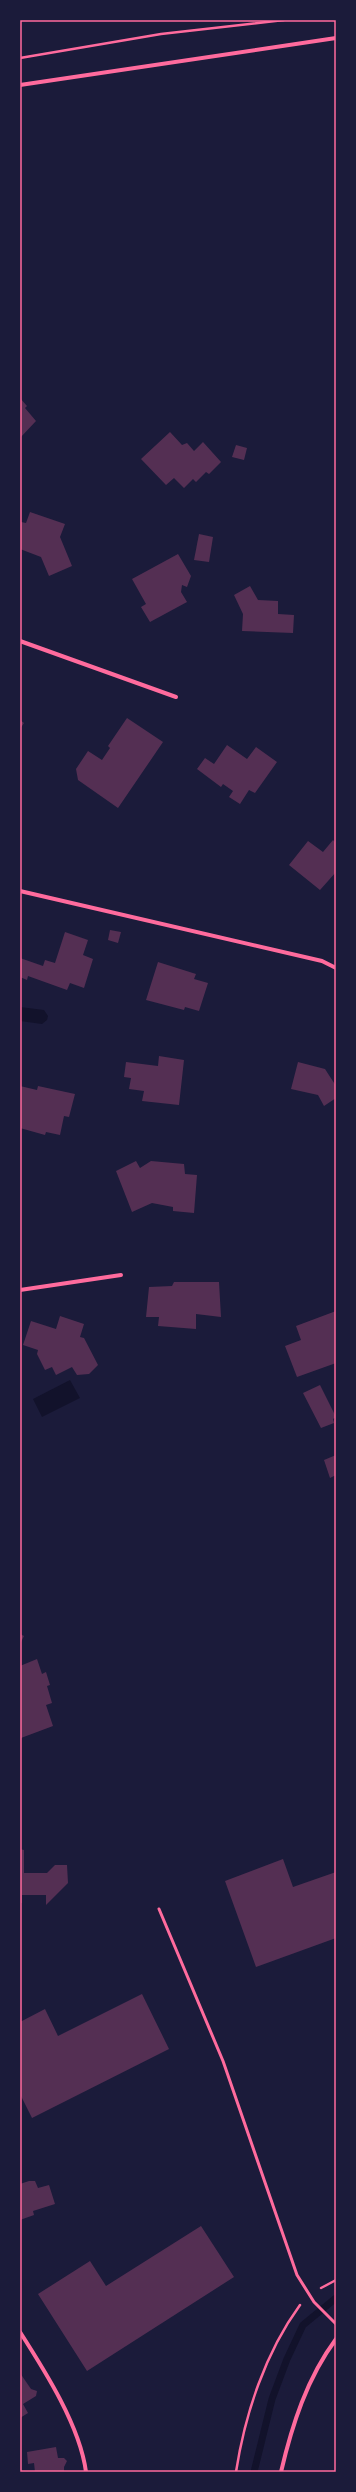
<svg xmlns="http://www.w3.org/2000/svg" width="356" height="2492" font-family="'Source Sans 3',sans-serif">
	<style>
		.water { fill: #12122b }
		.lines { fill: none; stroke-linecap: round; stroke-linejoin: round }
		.stream { stroke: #12122b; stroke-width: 7 }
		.building { fill: #542f53 }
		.path { stroke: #ff6b9d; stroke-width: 2.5 }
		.service { stroke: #ff6b9d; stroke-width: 3 }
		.minor { stroke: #ff6b9d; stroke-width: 4 }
		.neatline { fill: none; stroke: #ff6b9d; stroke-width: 1.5 }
	</style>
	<rect width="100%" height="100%" fill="#1b1b3a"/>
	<g class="water">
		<polygon points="20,1007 44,1010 48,1016 47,1020 42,1024 20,1021"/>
		<polygon points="70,1380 80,1398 42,1417 33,1399"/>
	</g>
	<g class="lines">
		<polyline class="stream" points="254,2472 272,2399 287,2359 303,2325 336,2298"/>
	</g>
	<g class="building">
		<polygon points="20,398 27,406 25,408 36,421 20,438"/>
		<polygon points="170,432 182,445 187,443 194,451 203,442 221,462 209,474 206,472 196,482 193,479 184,488 174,478 166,485 141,459"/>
		<polygon points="236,445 247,448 244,460 232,457"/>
		<polygon points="30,512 65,524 60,537 72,566 49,576 41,557 20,549 20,526 21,522 26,523"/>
		<polygon points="199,534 213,537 209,562 194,560"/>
		<polygon points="178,554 191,576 187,587 182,585 181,592 187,602 150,622 141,607 146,604 132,579"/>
		<polygon points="250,586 258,600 278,601 278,614 294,615 293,633 242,631 243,614 234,595"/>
		<polygon points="127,718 163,742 118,808 78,780 76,769 88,751 102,760 110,748 108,746"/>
		<polygon points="20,720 24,723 20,729"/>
		<polygon points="227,745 247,759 256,747 277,762 255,793 249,790 240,804 229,797 233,791 223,784 221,787 197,769 205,758 214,764"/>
		<polygon points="333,840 336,843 336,872 320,890 289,865 308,841 323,852"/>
		<polygon points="110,930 121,932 118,943 108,940"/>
		<polygon points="65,932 88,940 83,955 93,959 84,988 70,983 67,990 28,976 27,980 20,977 20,958 43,966 45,960 55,963"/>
		<polygon points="158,962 196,974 194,979 208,983 199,1011 185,1007 184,1010 146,1000"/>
		<polygon points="159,1056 184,1060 179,1105 142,1101 144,1091 129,1089 131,1078 124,1077 126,1062 158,1066"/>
		<polygon points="298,1062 325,1069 336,1086 336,1098 324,1106 318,1095 291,1089"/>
		<polygon points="20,1086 37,1090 38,1086 75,1094 69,1117 64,1116 60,1135 46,1132 45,1135 20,1128"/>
		<polygon points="136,1161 140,1168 151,1161 184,1164 185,1174 197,1175 194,1213 173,1211 173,1207 152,1203 132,1212 116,1171"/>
		<polygon points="174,1282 219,1282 221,1317 196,1314 196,1329 158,1326 159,1317 146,1317 149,1287 172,1286"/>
		<polygon points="336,1311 336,1363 297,1377 285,1346 301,1340 296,1326"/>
		<polygon points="60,1316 84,1324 80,1337 84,1338 98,1365 89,1374 77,1375 72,1367 56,1375 52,1367 45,1370 37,1354 38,1350 23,1345 31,1321 56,1329"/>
		<polygon points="320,1385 336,1417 333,1419 334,1423 321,1428 303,1393"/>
		<polygon points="336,1455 336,1475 330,1478 324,1460"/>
		<polygon points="20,1634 24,1636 20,1644"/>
		<polygon points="37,1659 42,1674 46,1672 50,1685 47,1686 52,1703 46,1705 53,1726 21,1738 20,1666"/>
		<polygon points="20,1849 24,1850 24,1873 47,1873 55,1865 67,1865 68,1883 46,1905 46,1895 22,1895 22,1903 20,1903"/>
		<polygon points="283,1859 293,1887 336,1872 336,1938 256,1967 225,1881"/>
		<polygon points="142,1994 169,2049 32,2118 20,2094 20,2022 45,2009 58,2036"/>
		<polygon points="29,2181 35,2181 38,2188 49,2185 55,2204 33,2211 34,2215 20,2220 20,2184"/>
		<polygon points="201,2226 234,2277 87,2371 38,2294 90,2261 106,2286"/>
		<polygon points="20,2373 31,2389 37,2391 36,2396 23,2404 28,2413 20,2418"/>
		<polygon points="56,2447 58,2458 64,2458 67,2461 64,2467 64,2472 35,2472 34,2463 28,2464 27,2452"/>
	</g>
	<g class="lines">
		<g class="path">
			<polyline points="20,58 161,34 284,20"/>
			<polyline points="321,2288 336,2280"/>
			<path d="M236 2472C245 2414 265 2353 300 2305"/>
		</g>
		<polyline class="service" points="159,1909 223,2061 297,2275 314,2302 336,2324"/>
		<g class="minor">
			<polyline points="20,85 336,38"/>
			<polyline points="20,641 176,697"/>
			<polyline points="20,891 322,961 336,968"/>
			<polyline points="20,1290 121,1275"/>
			<path d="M20 2332C45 2371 80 2426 86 2472"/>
			<path d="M281 2472C292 2425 307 2378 336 2339"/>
		</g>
	</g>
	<rect width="356" height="2492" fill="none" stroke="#1b1b3a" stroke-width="42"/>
	<rect x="21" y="21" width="314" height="2450" class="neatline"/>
</svg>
